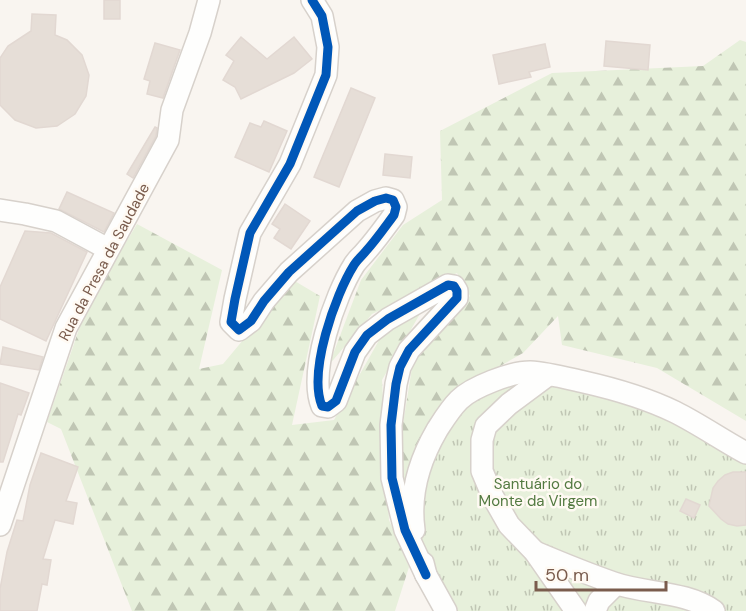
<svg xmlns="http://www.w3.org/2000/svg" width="746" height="611" font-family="'DM Sans',sans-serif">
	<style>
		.forest { fill: url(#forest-firs) }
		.park { fill: url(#park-tufts) }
		.building { fill: #e6ded7; stroke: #e2d8d2; stroke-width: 1.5 }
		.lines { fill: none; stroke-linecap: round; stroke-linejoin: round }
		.minor-casing { stroke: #d7d1cb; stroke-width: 24 }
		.minor { stroke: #fefefd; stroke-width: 21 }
		.cycleway-casing { stroke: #fffaf3; stroke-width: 13 }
		.cycleway { stroke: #0057b8; stroke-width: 9 }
		.labels { text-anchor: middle; stroke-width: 5; stroke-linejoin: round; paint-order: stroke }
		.street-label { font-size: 15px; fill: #7a5c4d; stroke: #fffaf3 }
		.park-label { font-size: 15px; fill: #537a41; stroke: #fffaf3 }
	</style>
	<defs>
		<pattern id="forest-firs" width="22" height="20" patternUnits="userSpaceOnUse" patternTransform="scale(1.5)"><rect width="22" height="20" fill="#e7f0db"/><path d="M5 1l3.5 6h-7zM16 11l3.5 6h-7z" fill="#c0c6b4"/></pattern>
		<pattern id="park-tufts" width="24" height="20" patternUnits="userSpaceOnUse" patternTransform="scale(1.5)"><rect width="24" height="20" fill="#e7f0db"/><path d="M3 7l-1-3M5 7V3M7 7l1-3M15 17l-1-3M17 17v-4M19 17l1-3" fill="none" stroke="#c0c6b4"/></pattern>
	</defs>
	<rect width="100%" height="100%" fill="#f9f5f0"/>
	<g class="forest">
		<polygon points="740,40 746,42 746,421 657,368 562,345 558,316 523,353 458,390 409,486 402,487 399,449 414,355 470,296 457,273 372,314 329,365 361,280 403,225 442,200 440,131 552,73 703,66"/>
		<polygon points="137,224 222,270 199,369 223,364 293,280 320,296 292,425 334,420 382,335 421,312 382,380 389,520 409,567 395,611 132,611 61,429 47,422 86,309"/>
	</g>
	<polygon class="park" points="509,375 609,388 746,453 746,611 446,611 412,515 446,415"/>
	<g class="building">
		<rect x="104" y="0" width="16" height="19"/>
		<polygon points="32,14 56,15 55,35 67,40 82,55 89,75 86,96 75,114 57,126 36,128 15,120 0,105 0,58 8,46 31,31"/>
		<polygon points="241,37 267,59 294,37 312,59 294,73 241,99 235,87 223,80 234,61 226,55"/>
		<polygon points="606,41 650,45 648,70 604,66"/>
		<polygon points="155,43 180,50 163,98 147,94 150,81 144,79"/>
		<polygon points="545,44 550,67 529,72 531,77 499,84 493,55"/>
		<polygon points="351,88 375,98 339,187 314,177"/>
		<polygon points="264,121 287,131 269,172 235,157 250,123 261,127"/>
		<polygon points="155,127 157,128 156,136 133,178 127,174"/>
		<polygon points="385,154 412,157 410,178 383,175"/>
		<polygon points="67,192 114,213 104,232 59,209"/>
		<polygon points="285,204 310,221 291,249 274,238 280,229 272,224"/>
		<polygon points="25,231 51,233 87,252 46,341 0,319 0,287"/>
		<polygon points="3,347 43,357 39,370 0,364"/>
		<polygon points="0,383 29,393 21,415 18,414 3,462 0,462"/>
		<polygon points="41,453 78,467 66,501 77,503 73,524 55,520 43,559 51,560 47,585 42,584 37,611 0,611 0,589 7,552 17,520 23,521 30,485"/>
		<polygon points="733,472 746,472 746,525 737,526 728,524 721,519 709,506 713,488 718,481 725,475"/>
		<polygon points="686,499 700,505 694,518 680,511"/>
	</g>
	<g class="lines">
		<defs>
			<g id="minor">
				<path d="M312 0 322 16 328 47 326 75 290 164 250 233 235 299 231 322 239 330 251 321 264 301 289 272 357 211 375 201 386 198 393 200 396 207 394 215C385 227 376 240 366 251 362 256 357 260 354 265 335 295 308 372 322 406L328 407 336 401 355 352 367 335 388 319 448 285 454 286 457 291V298L409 350 400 367 396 384 391 425 392 478 405 530 426 575"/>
				<polyline points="0,210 25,214 56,221 108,249"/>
				<polyline points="548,375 509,404 486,426 482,440 482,471 493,497 509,525 535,552 576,611"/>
				<polyline points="0,525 66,328 168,140 172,110 200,33 209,0"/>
				<path d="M414 530C409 494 419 461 437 430 444 419 450 409 459 400 472 387 511 372 530 372 548 373 566 378 584 382 615 389 646 398 675 412 699 424 722 440 746 453"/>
				<path d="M535 552C561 563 588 574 614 583 646 594 686 591 714 611"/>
				<polyline points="423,563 426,575 446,611"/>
				<polyline points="595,611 599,601 616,584"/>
			</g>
		</defs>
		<use href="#minor" class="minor-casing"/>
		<use href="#minor" class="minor"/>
		<defs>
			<path id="cycleway" d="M312 0 322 16 328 47 326 75 290 164 250 233 235 299 231 322 239 330 251 321 264 301 289 272 357 211 375 201 386 198 393 200 396 207 394 215C385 227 376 240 366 251 362 256 357 260 354 265 335 295 308 372 322 406L328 407 336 401 355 352 367 335 388 319 448 285 454 286 457 291V298L409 350 400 367 396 384 391 425 392 478 405 530 426 575"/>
		</defs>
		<use href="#cycleway" class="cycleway-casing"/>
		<use href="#cycleway" class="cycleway"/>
	</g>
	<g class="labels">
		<g class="street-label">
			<text transform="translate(104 262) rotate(-62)" y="5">Rua da Presa da Saudade</text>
		</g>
		<g class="park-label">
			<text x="538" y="489">Santuário do<tspan x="538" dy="17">Monte da Virgem</tspan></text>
		</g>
	</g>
	<path d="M536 581v9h130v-9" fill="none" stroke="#7a5c4d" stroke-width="3"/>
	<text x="545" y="581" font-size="18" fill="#7a5c4d" stroke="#fffaf3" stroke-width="4.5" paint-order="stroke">50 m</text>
</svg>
